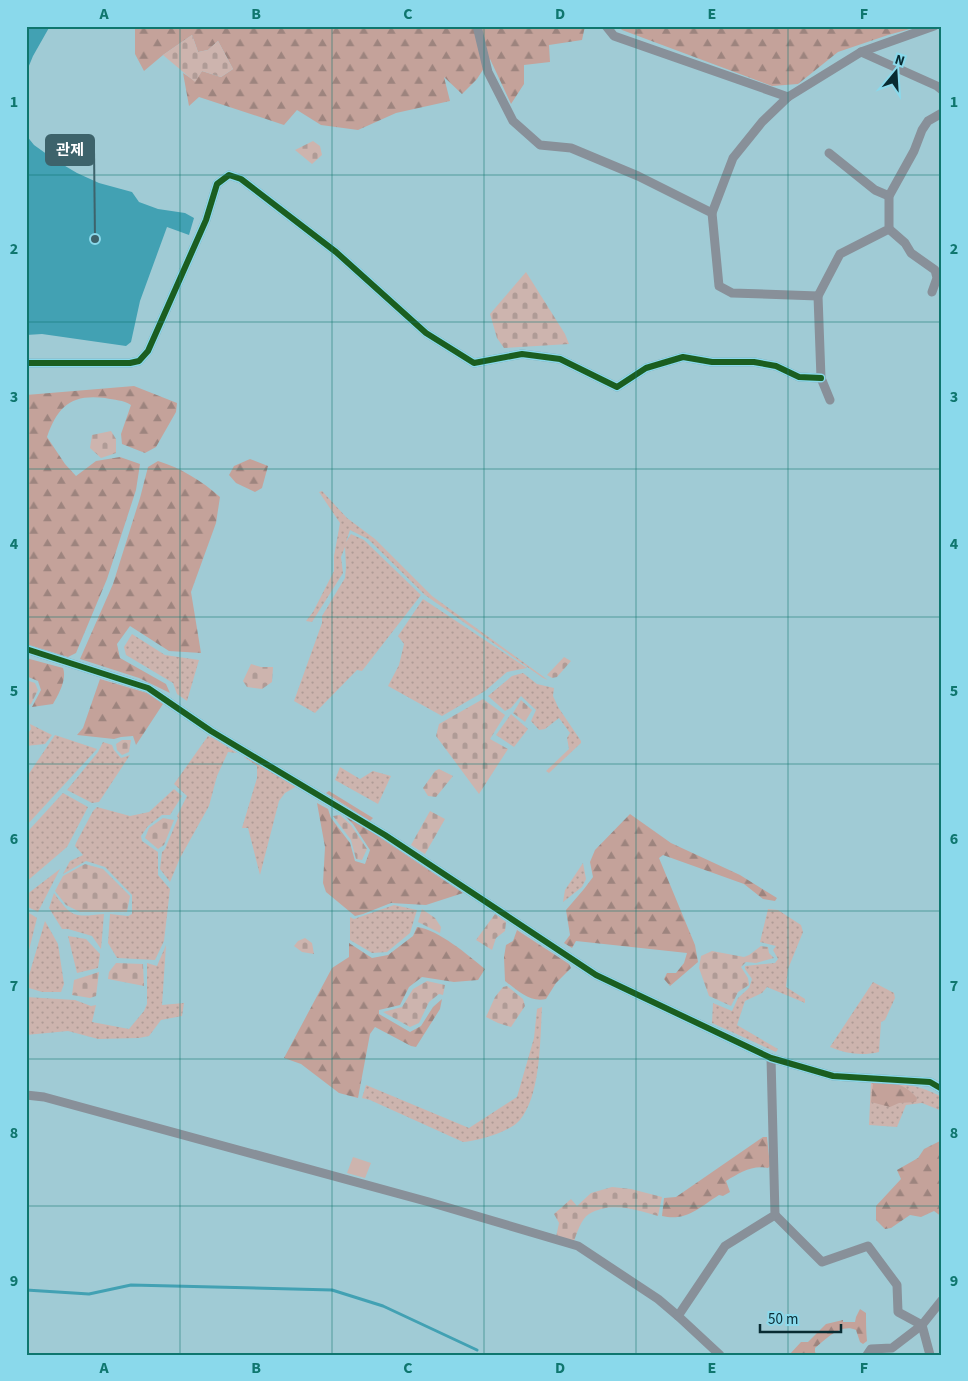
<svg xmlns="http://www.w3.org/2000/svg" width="968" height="1381" font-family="'Source Sans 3','Noto Sans KR',sans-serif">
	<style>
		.grass { fill: url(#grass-dots) }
		.forest { fill: url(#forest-firs) }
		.cemetery { fill: url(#cemetery-stones) }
		.green { fill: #cdb4ae }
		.water { fill: #42a1b3 }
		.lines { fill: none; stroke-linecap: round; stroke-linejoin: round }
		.stream { stroke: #42a1b3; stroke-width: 3 }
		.minor { stroke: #889099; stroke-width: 9 }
		.cycleway-casing { stroke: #8ad9eb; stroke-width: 9 }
		.cycleway { stroke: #1b5e20; stroke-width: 6 }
		.grid { fill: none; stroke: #0f766e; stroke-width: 1; stroke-opacity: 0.55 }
		.leader { fill: none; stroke: #3d636b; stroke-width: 2 }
		.callout-dot { fill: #3d636b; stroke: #8ad9eb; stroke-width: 2 }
		.callout { fill: #3d636b; stroke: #3d636b; stroke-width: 2 }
		.callout-label { font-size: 15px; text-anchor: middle; font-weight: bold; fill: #fff }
		.neatline { fill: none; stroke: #0f766e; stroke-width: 2 }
		.grid-label { font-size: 16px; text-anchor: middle; font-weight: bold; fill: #0f766e }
	</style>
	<defs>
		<pattern id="grass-dots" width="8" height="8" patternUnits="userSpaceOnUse" patternTransform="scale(1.25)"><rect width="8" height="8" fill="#cdb4ae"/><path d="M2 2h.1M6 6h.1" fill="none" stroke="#af9b96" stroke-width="1.8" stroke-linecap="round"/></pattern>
		<pattern id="forest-firs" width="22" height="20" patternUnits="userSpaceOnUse" patternTransform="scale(1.25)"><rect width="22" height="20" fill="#c4a29a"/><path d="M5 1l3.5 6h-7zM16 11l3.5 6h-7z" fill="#9d847e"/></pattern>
		<pattern id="cemetery-stones" width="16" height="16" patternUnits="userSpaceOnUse" patternTransform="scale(1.25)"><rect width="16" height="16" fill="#cdb4ae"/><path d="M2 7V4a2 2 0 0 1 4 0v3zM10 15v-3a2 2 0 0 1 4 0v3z" fill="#af9b96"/></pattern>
	</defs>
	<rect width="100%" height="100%" fill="#a0cbd5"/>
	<g class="grass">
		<polygon points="322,491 347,518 375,539 432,596 548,680 543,678 425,595 368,539 350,530 346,542 351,534 364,540 421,595 362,671 357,670 315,713 294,701 322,623 322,616 345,578 346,567 345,547 341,557 343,573 312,622 306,621 313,612 334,571 334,556 340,523 319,492"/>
		<polygon points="423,599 527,668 507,672 485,691 442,716 388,686 399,665 404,644 398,636"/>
		<polygon points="132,634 165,655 199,660 187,701 177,694 173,683 126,655 124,647"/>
		<polygon points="523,673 537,684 554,688 553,696 558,707 581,741 581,743 549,773 546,771 569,749 567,738 570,733 559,718 545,729 539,730 531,721 536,710 521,696 511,708 505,711 488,696 512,676"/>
		<polygon points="511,714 528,729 514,747 496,735"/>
		<polygon points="30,724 52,735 45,744 26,746 26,736 31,729"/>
		<polygon points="55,735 97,749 26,826 26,778"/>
		<polygon points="208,736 213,738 237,753 228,752 217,776 209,806 180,858 170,882 160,869 162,852 165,849 178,818 177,816 187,796 174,784"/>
		<polygon points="103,742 112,745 114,750 121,758 130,755 99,802 92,803 67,790 98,752"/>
		<polygon points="247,756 297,786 285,793 279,801 260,875 248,828 242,828 257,778 257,766 244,757"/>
		<polygon points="340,767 360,779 373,771 391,776 378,804 335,780"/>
		<polygon points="174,789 182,796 170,815 162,815 148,826 141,836 142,841 158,852 158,875 170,889 164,941 155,960 117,958 108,943 110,914 128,916 132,914 132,895 105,867 86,861 63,874 70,861 83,855 75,846 76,843 93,811 97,807 130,816 149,812"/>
		<polygon points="63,793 88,807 67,847 26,882 26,837 30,829"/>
		<polygon points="583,863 586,879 582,887 563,902 565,890"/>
		<polygon points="60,869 38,912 26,906 26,895"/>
		<path d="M54 893C72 918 74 917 104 914L101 949 92 936 68 929H62L49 908Z"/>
		<polygon points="394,905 417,910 410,933 387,952 372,953 350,940 350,917 354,919"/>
		<polygon points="768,909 778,910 801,925 803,932 788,969 786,987 805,999 805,1003 767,987 762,993 745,1001 737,1025 778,1049 776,1052 712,1023 713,1003 732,1011 738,998 749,988 752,979 745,969 745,966 775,963 778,959 773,950 776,946 760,942"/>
		<polygon points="26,911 37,918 26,962"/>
		<polygon points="45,921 58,944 64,984 61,992 42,992 29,988 27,982"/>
		<polygon points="68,936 86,939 100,954 98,968 77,973"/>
		<polygon points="166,945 162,1005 184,1003 182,1016 161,1020 149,1036 139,1038 98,1039 68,1031 26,1035 26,997 75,1000 91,1006 96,1005 92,1022 129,1029 144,1011 147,1004 147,963 157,966"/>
		<path d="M873 982 894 993 895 998 885 1020 881 1022 879 1052C862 1056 846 1054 830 1047Z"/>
		<path d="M542 1007C540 1040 541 1094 520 1120 510 1132 478 1141 463 1142L370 1100 362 1098 366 1085 469 1128 517 1097 534 1038 537 1009Z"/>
		<path d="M871 1081C896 1083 919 1084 942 1097V1111L922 1103 906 1105 897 1127 869 1125Z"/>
	</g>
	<g class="forest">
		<polygon points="135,26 585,26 582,40 549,45 550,62 524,65 524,84 511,104 490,59 477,79 462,94 444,77 450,101 396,113 358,130 321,125 297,110 284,125 199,97 189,106 183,73 195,81 202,71 221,77 233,69 218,41 208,50 198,52 192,35 163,55 144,71 135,54"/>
		<polygon points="618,26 921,26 888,35 838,52 798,84 772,86 622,30"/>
		<path d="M134 386 177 403 176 412 156 447 145 453 122 444 121 434 131 405C123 400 115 400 105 398 71 394 58 406 47 437L65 464 76 476 96 461 120 457 140 464 136 490 107 579 76 653 68 657 26 644V395Z"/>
		<polygon points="250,459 268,466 262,488 255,492 236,483 229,475 234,466"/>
		<path d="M158 461C181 468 202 481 220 497L216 523 191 592 201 653 169 651 130 626 117 644 120 658 166 684 170 693 139 678 80 659 113 584 140 498 148 467Z"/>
		<path d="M26 658 63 668C67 679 59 694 53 704L32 707 41 690 38 681 26 676Z"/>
		<polygon points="100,679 147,693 163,704 136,745 133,736 121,737 114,739 77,735 83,728"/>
		<polygon points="329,791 373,818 370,821 326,793"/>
		<polygon points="317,803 328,809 331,818 350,843 355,861 365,864 370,850 353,824 339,810 463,893 426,905 391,903 363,914 355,916 326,892 323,883 325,847"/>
		<polygon points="630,814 671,843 740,875 777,898 775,901 763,899 744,884 663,855 659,858 695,945 698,962 670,986 664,979 667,973 676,973 684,963 687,953 576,941 572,948 564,943 570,935 566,910 584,889 593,877 590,862 595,850"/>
		<path d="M417 927C439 930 468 955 485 969L478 980 454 982 422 977 409 987 400 1005 379 1010V1014L410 1032 421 1026 433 1007 442 999 440 1009 416 1047 411 1046 375 1027 370 1034 358 1098 339 1093 301 1064 284 1058 332 968 349 957V943L372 958 388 955 413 936Z"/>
		<path d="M517 930 569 964 571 968 556 983 546 999C530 1003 517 990 505 981L504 957 506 945 513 941Z"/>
		<path d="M873 1083C894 1084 902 1081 917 1098L916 1102 899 1103 890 1107 871 1102Z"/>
		<path d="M763 1137H767L770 1166 768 1168C751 1165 740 1173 726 1181L730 1192 723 1196 719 1195C700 1207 686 1222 662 1216L664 1198 676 1197Z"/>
		<polygon points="942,1140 942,1217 934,1211 921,1217 910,1215 891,1228 885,1229 876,1220 876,1206 901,1179 897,1170 918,1158 924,1149"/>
		<path d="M860 1309 866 1313C866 1322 866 1332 867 1341L863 1344 860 1342 856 1330C841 1323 826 1339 815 1348V1352L817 1355H789L801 1342H808L826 1324 843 1320V1322H855L856 1317Z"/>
	</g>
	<g class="cemetery">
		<polygon points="192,35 198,52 208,50 218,41 233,69 221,77 202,71 195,82 163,55"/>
		<polygon points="313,141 320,146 322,155 312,164 295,150"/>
		<polygon points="526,272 565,334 569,344 504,348 497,338 490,314"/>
		<polygon points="111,431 116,439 116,453 101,458 90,448 92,435"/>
		<polygon points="564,657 571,661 557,677 552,678 547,675"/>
		<polygon points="251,664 261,667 273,667 272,682 262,689 247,687 243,681"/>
		<polygon points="26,680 35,683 38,690 31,704 26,706"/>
		<polygon points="483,699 505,715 490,739 508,749 479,794 436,736 439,724"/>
		<polygon points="521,700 532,710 525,722 513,713"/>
		<polygon points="122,740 131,740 129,752 122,755 117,750 116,744"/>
		<polygon points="439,769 453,776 436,797 428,796 423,788 435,771"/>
		<polygon points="430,811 445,819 425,854 411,845"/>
		<polygon points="340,815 351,825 367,849 362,860 356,859 351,840 333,816"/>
		<polygon points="163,818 174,820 164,845 158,849 145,838 149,828"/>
		<polygon points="85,864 103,869 130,896 127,912 80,912 66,905 55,891 63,876"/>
		<polygon points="422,909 435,918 441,927 440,933 418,922"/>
		<polygon points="495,914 506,922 505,931 496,938 492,950 476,940"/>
		<polygon points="305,938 312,943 314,954 302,952 294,946 298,941"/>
		<polygon points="761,946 768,947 769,953 774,958 756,963 746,962 741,967 748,978 749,985 738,992 731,1006 709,996 699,968 701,956 712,951 744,957 749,955"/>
		<polygon points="116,963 143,964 144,986 108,979 109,972"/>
		<polygon points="99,972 96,996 90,998 72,995 74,980"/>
		<polygon points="427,981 445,985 443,995 439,994 429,1002 419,1023 410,1027 383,1012 402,1007 413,989"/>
		<polygon points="507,986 523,999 525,1006 511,1027 498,1023 486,1017 495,997 503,987"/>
		<path d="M612 1187 631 1189 662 1197 658 1216C636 1210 612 1201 589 1214 581 1219 577 1233 574 1241L556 1237 559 1223 554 1214 571 1199 577 1206 591 1193Z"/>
	</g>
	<polygon class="green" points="353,1157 371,1163 365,1178 347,1173"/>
	<g class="water">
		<polygon points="26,26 50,26 33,56 26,73"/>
		<polygon points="26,135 34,145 55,160 77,173 99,183 132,192 139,202 158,209 185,213 194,218 189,235 167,227 140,301 131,342 126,346 42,334 26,335"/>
	</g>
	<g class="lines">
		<polyline class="stream" points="26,1290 89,1294 131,1285 332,1290 383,1306 477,1350"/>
		<g class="minor">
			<polyline points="477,26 488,72 513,121 540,145 571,148 638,176 712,213 719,286 732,293 818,296"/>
			<polyline points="606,26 614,36 788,97 861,52 934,26"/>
			<polyline points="861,52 937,86 942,90"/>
			<polyline points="829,153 875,190 889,196"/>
			<polyline points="712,213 733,158 762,122 788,97"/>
			<polyline points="889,229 905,243 911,253 935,270 937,278 932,292"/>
			<polyline points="26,363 130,363 139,361 148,351 206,220 217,184 229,175 241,179 336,252 426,333 474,363 522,354 560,359 617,387 646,368 683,357 712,362 754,362 776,366 799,377 821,378"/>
			<polyline points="830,400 821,378 818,296 840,254 889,229 889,196 914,151 922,130 928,121 942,113"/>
			<polyline points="26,649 148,688 211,731 385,835 596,975 771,1058 833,1076 930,1082 942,1089"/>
			<polyline points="26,1095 44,1097 429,1202 578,1246 658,1299 678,1316"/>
			<polyline points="775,1215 822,1262 868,1246 897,1285 898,1312 922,1325 930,1355"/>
			<polyline points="720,1355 678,1316 725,1246 775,1215 771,1058"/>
			<polyline points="867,1355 871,1349 892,1348 922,1325 942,1300"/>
		</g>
		<defs>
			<g id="cycleway">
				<polyline points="26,363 130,363 139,361 148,351 206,220 217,184 229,175 241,179 336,252 426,333 474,363 522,354 560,359 617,387 646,368 683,357 712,362 754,362 776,366 799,377 821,378"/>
				<polyline points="26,649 148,688 211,731 385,835 596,975 771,1058 833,1076 930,1082 942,1089"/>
			</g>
		</defs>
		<use href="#cycleway" class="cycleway-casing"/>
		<use href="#cycleway" class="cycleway"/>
	</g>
	<path class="grid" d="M180 26V1355M332 26V1355M484 26V1355M636 26V1355M788 26V1355M26 175H942M26 322H942M26 469H942M26 617H942M26 764H942M26 911H942M26 1059H942M26 1206H942"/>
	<path class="leader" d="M95 239L94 150"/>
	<circle class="callout-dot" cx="95" cy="239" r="5"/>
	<rect class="callout" x="46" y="135" width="48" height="30" rx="5"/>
	<g class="callout-label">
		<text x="70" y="155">관제</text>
	</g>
	<rect width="968" height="1381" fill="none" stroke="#8ad9eb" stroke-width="55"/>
	<g transform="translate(896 72) rotate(18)" stroke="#8ad9eb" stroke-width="4" paint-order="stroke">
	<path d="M0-4L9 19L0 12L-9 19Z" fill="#082b32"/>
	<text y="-8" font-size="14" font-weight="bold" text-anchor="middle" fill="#082b32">N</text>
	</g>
	<path d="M760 1324v8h81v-8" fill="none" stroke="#082b32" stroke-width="2.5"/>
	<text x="768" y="1324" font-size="15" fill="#082b32" stroke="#8ad9eb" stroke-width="4" paint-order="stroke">50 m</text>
	<rect x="28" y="28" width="912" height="1326" class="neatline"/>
	<g class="grid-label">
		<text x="104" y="19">A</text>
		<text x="256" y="19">B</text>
		<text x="408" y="19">C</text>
		<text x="560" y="19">D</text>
		<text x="712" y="19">E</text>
		<text x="864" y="19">F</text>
		<text x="14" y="107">1</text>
		<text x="954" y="107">1</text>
		<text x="14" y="254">2</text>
		<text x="954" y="254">2</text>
		<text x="14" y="402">3</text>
		<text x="954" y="402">3</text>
		<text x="14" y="549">4</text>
		<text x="954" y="549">4</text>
		<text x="14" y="696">5</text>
		<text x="954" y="696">5</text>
		<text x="14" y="844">6</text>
		<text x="954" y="844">6</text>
		<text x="14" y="991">7</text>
		<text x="954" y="991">7</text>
		<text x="14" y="1138">8</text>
		<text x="954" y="1138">8</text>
		<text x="14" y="1286">9</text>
		<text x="954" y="1286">9</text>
		<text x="104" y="1373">A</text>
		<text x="256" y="1373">B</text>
		<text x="408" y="1373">C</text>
		<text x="560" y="1373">D</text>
		<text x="712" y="1373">E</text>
		<text x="864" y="1373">F</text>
	</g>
</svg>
